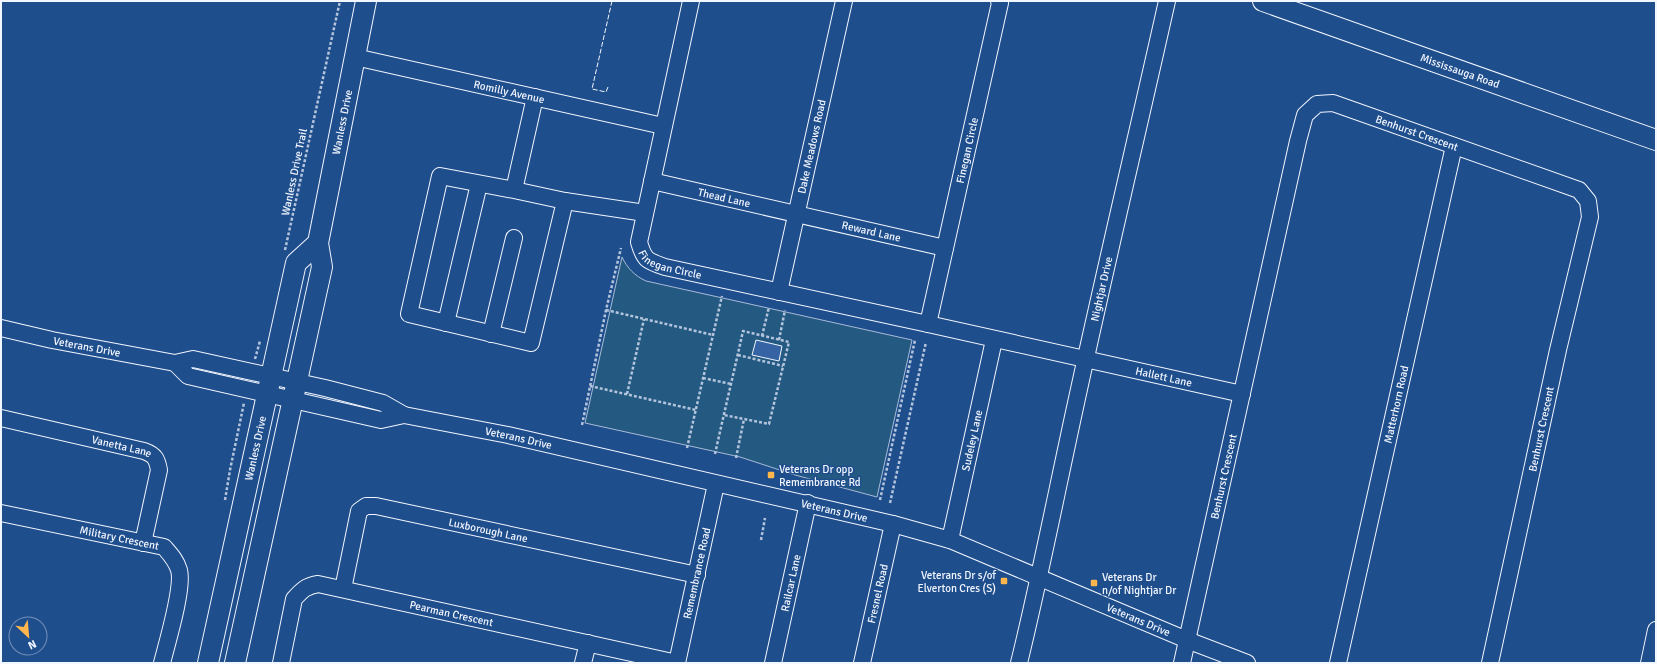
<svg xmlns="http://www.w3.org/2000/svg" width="1657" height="664" font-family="Signika,sans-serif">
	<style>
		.green { fill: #245a82; stroke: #a8bbd7 }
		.building { fill: #3563a3; stroke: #f2f6ff }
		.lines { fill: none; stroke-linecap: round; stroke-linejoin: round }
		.minor-casing { stroke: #f2f6ff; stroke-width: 18 }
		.major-casing { stroke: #f2f6ff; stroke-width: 22 }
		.path { stroke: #b3c4dc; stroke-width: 2.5; stroke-dasharray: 3 2; stroke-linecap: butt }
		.minor { stroke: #1f4e8c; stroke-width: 16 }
		.major { stroke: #1f4e8c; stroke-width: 20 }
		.fence { stroke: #f2f6ff; stroke-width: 1; stroke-dasharray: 5 2; stroke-linecap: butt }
		.poi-dot { fill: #ffb74d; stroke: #1f4e8c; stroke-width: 1.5 }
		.labels { text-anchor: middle; stroke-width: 3; stroke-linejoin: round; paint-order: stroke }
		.street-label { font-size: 11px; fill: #f2f6ff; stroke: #1f4e8c }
		.poi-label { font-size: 11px; fill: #f2f6ff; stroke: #1f4e8c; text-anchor: start }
	</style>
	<rect width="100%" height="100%" fill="#1f4e8c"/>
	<path class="green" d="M622 257C627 268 635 276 646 281L912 340 877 497 795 475 740 457 585 423Z"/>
	<polygon class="building" points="756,340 782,346 779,361 752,355"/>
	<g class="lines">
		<defs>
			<g id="minor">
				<path id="s1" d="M691 1 639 242C644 260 647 261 665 267L928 324 1242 394"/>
				<path id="s2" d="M355 57 663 126"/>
				<path id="s3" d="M652 181 945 248"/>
				<polyline points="514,190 440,176 409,314 531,343 565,201 514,190 535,97"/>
				<polyline points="565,201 645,213"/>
				<path id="s4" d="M779 292 844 1"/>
				<polyline points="446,323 479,184"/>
				<path id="s5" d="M928 324 1000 3 999 1"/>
				<path id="s6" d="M1 328 52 340 175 363 193 359 325 388 383 403 404 415 508 435 893 524 950 540 1187 640 1247 663"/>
				<polyline points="491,334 514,238"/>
				<polyline points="175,363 188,376 381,420 404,415"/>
				<path id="s7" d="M1 418 144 451C155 455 157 459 159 470L143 543"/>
				<path id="s8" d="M1 513 164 547C170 554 176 560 179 570 184 587 167 643 162 663"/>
				<path id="s9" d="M950 540 994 340"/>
				<path id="s10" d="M343 589 359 511 366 506H376L697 575"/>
				<path id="s11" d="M281 663 294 599C302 590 306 586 318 584L677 663"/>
				<polyline points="583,663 588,643"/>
				<path id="s12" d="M677 663 716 484"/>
				<path id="s13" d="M773 663 808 503"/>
				<path id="s14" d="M862 663 893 524"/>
				<path id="s15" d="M1019 663C1040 577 1057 490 1076 403 1105 269 1137 135 1167 1"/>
				<path id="s16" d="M1182 663 1298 141 1305 115 1317 104 1333 103 1579 190 1588 201 1590 217 1558 350 1490 663"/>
				<path id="s17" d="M1338 663 1454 146"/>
				<polyline points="1649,663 1656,630"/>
			</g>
			<g id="major">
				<path id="s18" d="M1263 1 1656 140"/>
				<path id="s19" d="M208 663 296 263 318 243"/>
				<path id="s20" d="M235 663 322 267 318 243 366 1"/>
			</g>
		</defs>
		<use href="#minor" class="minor-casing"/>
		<use href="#major" class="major-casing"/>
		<g class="path">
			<polyline points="285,250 340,1"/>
			<polyline points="606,310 713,335"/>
			<polyline points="762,336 769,307"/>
			<polyline points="779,340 785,310"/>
			<polyline points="738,355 783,366"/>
			<polyline points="255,359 260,341"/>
			<polyline points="703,378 731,384"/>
			<polyline points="590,386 696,410"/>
			<polyline points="627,394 644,319"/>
			<polyline points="582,425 606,310 621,248"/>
			<polyline points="687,448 722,296"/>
			<path d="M715 454C724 413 734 372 743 331L789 342 769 424 724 415"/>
			<polyline points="736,458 744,419"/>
			<polyline points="225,500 230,470 244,403"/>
			<polyline points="880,500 915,340"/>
			<polyline points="890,503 926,342"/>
			<polyline points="761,540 765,518"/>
		</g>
		<use href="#minor" class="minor"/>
		<use href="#major" class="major"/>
		<polyline class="fence" points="608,87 606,92 592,89 612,1"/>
	</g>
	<g class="poi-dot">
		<rect x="767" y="471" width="8" height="8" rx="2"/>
		<rect x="1000" y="577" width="8" height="8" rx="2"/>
		<rect x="1090" y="579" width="8" height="8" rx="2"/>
	</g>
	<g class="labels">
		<g class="street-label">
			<text dy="4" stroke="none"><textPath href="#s18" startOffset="209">Mississauga Road</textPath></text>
			<text dy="4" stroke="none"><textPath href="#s2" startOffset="158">Romilly Avenue</textPath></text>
			<text dy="4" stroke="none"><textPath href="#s20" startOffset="553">Wanless Drive</textPath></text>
			<text dy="4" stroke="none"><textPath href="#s16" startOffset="683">Benhurst Crescent</textPath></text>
			<text dy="4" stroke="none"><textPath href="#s4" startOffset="149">Dake Meadows Road</textPath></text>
			<text dy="4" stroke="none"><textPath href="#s5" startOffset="178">Finegan Circle</textPath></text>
			<text transform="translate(294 172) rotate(-78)" y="4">Wanless Drive Trail</text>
			<text dy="4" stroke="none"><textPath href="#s3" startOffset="74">Thead Lane</textPath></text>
			<text dy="4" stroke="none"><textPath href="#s3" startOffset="225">Reward Lane</textPath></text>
			<text dy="4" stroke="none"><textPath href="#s1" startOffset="289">Finegan Circle</textPath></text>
			<text dy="4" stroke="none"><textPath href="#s15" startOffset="383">Nightjar Drive</textPath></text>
			<text dy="4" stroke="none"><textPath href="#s6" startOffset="88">Veterans Drive</textPath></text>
			<text dy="4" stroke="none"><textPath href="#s1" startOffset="796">Hallett Lane</textPath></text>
			<text dy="4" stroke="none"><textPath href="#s17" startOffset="265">Matterhorn Road</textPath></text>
			<text transform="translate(1541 429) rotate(-78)" y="4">Benhurst Crescent</text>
			<text dy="4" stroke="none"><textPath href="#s6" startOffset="532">Veterans Drive</textPath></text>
			<text dy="4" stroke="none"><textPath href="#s9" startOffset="102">Sudeley Lane</textPath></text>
			<text dy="4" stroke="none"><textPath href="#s7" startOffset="124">Vanetta Lane</textPath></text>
			<text dy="4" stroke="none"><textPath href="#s19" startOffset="220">Wanless Drive</textPath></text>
			<text dy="4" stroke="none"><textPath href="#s16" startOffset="191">Benhurst Crescent</textPath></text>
			<text dy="4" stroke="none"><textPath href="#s6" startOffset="856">Veterans Drive</textPath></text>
			<text dy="4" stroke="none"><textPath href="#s10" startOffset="213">Luxborough Lane</textPath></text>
			<text dy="4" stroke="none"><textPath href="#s8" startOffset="121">Military Crescent</textPath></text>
			<text dy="4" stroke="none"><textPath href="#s12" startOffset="92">Remembrance Road</textPath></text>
			<text dy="4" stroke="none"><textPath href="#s13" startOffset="82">Railcar Lane</textPath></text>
			<text dy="4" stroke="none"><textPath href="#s14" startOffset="71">Fresnel Road</textPath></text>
			<text dy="4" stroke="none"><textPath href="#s11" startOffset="231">Pearman Crescent</textPath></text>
			<text dy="4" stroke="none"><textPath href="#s6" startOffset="1180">Veterans Drive</textPath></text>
		</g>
		<g class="poi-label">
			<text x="779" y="473">Veterans Dr opp<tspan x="779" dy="13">Remembrance Rd</tspan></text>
			<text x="996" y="579" text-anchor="end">Veterans Dr s/of<tspan x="996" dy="13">Elverton Cres (S)</tspan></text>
			<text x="1102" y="581">Veterans Dr<tspan x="1102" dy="13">n/of Nightjar Dr</tspan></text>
		</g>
	</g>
	<rect width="1657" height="664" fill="none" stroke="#f2f6ff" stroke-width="4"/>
	<g transform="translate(28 636) rotate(154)"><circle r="19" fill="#1f4e8c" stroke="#7391ba"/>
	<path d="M0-3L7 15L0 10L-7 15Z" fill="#ffb74d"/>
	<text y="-6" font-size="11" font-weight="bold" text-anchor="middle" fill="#f2f6ff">N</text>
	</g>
</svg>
